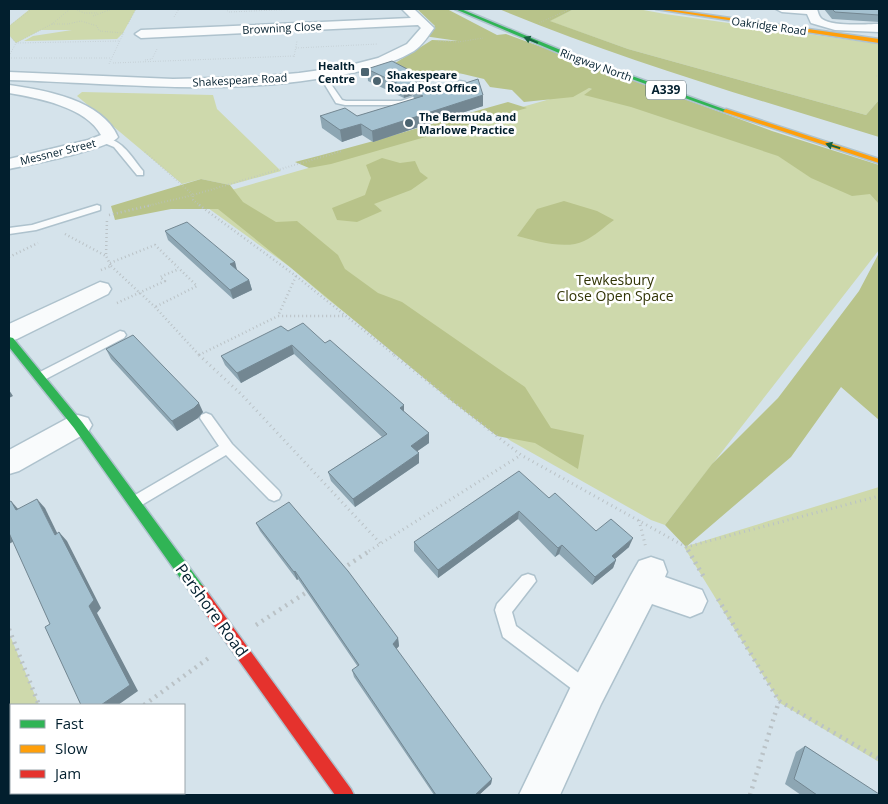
<svg xmlns="http://www.w3.org/2000/svg" width="888" height="804" font-family="'Open Sans',sans-serif">
	<style>
		.green { fill: #ced9ac }
		.forest { fill: #b8c38a }
		.lines { fill: none; stroke-linecap: round; stroke-linejoin: round }
		.lane-casing { stroke: #aec2cd; stroke-width: 3 }
		.street-casing { stroke: #aec2cd; stroke-width: 3 }
		.fast-casing { stroke: #aec2cd; stroke-width: 3 }
		.slow-casing { stroke: #aec2cd; stroke-width: 3 }
		.jam-casing { stroke: #aec2cd; stroke-width: 3 }
		.path-far4 { stroke: #bac2c6; stroke-width: 1; stroke-dasharray: 0.5 2; stroke-linecap: butt }
		.path-far3 { stroke: #bac2c6; stroke-width: 2; stroke-dasharray: 0.5 2.5; stroke-linecap: butt }
		.path-far2 { stroke: #bac2c6; stroke-width: 2.5; stroke-dasharray: 1 3; stroke-linecap: butt }
		.path-far1 { stroke: #bac2c6; stroke-width: 3; stroke-dasharray: 1 4; stroke-linecap: butt }
		.path { stroke: #bac2c6; stroke-width: 4.5; stroke-dasharray: 2 5; stroke-linecap: butt }
		.lane { fill: #f9fbfc; fill-rule: evenodd }
		.street { fill: #f9fbfc; fill-rule: evenodd }
		.fast { fill: #30b455; fill-rule: evenodd }
		.slow { fill: #ff9f0a; fill-rule: evenodd }
		.jam { fill: #e5322d; fill-rule: evenodd }
		.wall { fill: #8da6b3 }
		.shaded-wall { fill: #738792 }
		.building { fill: #a4c1d0; stroke: #738792 }
		.oneway { fill: #176240 }
		.poi-dot { fill: #4c6470; stroke: #fff; stroke-width: 2 }
		.labels { text-anchor: middle; stroke-width: 5; stroke-linejoin: round; paint-order: stroke }
		.far-street-label { font-size: 11px; fill: #021f2e; stroke: #fff }
		.far-poi-label { font-size: 11px; font-weight: bold; fill: #021f2e; stroke: #fff; text-anchor: start }
		.shield { fill: #fff; stroke: #4e626d; stroke-width: 1 }
		.shield-label { font-size: 12px; font-weight: bold; fill: #021f2e }
		.park-label { font-size: 14px; fill: #313405; stroke: #fff }
		.near-street-label { font-size: 16px; fill: #021f2e; stroke: #fff }
	</style>
	<rect width="100%" height="100%" fill="#d5e3eb"/>
	<g class="green">
		<polygon points="30,9 136,9 123,33 117,39 24,41 33,36 72,30 41,30 16,43 9,35 9,26"/>
		<polygon points="574,9 638,9 665,14 879,44 879,100 866,115 628,49 549,21"/>
		<polygon points="589,88 635,101 879,183 879,250 665,525 651,520 511,441 464,407 325,297 290,267 194,198 235,189"/>
		<polygon points="82,92 213,95 217,109 281,171 230,185 201,179 182,184 77,96"/>
		<polygon points="879,487 879,762 780,703 684,547"/>
		<polygon points="9,633 39,705 11,705 11,793 69,793 69,795 9,795"/>
	</g>
	<g class="forest">
		<polygon points="417,9 447,9 497,35 506,34 772,131 879,165 879,204 870,194 852,196 811,178 778,156 631,107 584,95 592,89 589,88 573,97 524,102 512,90 490,87 484,79 463,74 442,70 424,73 406,70 392,65 432,40 458,41 424,36 435,26"/>
		<path d="M499 9H574L550 21 628 49 866 115 879 100V137C752 98 622 60 499 9Z"/>
		<path d="M508 102 527 108 331 164 309 168 295 162C367 144 437 122 508 102Z"/>
		<polygon points="382,158 400,163 415,161 420,172 428,178 411,190 374,204 382,211 357,222 337,220 332,208 365,195 371,178 366,165"/>
		<polygon points="201,179 230,185 243,202 276,222 297,221 338,255 345,269 378,293 402,302 525,387 551,428 584,435 578,469 535,443 497,436 449,399 290,267 218,209 171,209 115,220 111,206"/>
		<path d="M564 201 597 211 614 220C604 227 595 236 584 241 566 250 536 241 517 236L537 209Z"/>
		<polygon points="879,253 879,420 841,387 791,457 686,547 665,525 712,464 778,398 859,291"/>
	</g>
	<g class="lines">
		<defs>
			<g id="lane">
				<polygon points="320,74 324,74 342,100 346,101 401,101 460,81 465,82 402,105 345,105 336,103 319,75"/>
				<path d="M102 138C121 137 133 159 143 171V175H137L114 147 102 142Z"/>
				<polygon points="97,205 100,206 100,210 36,230 9,234 9,228 32,225"/>
				<polygon points="120,331 124,332 126,335 124,338 44,380 40,381 34,377 36,374"/>
				<polygon points="206,413 211,415 232,444 279,491 281,495 279,499 274,501 269,499 226,455 140,506 135,508 130,506 128,502 130,498 219,446 200,418 201,415"/>
				<polygon points="528,574 534,576 536,581 512,612 516,626 592,683 595,689 592,695 586,698 580,695 503,637 495,610 497,604 522,576"/>
			</g>
			<g id="street">
				<path d="M402 9H414L434 28C429 35 422 46 414 51 385 68 350 74 316 79 214 95 112 83 9 80V72L173 79 254 77 299 73 343 67 378 58 407 44 421 28 418 25 141 38 135 34 141 30 411 18Z"/>
				<path d="M776 9H817C818 12 819 17 822 19 833 27 866 24 879 24V32L835 30 811 23 807 14 782 12Z"/>
				<path d="M9 85C45 90 102 100 118 137 110 149 27 165 9 169V159L88 140 101 135C86 107 38 98 9 93Z"/>
				<polygon points="100,282 108,284 111,289 108,294 17,339 9,341 9,324"/>
				<polygon points="78,415 88,418 92,425 88,432 19,471 9,474 9,450 68,418"/>
				<polygon points="651,557 663,561 667,572 665,577 702,590 707,601 702,612 690,617 652,604 601,704 560,795 519,795 575,678 631,575 639,561"/>
			</g>
			<g id="fast">
				<polygon points="455,9 461,9 563,51 729,111 724,112 559,53"/>
				<polygon points="9,337 13,338 82,422 203,586 205,591 203,596 198,598 193,596 74,428 9,347"/>
			</g>
			<g id="slow">
				<polygon points="656,9 667,9 879,39 879,43"/>
				<polygon points="726,109 879,159 879,163 724,112 723,111"/>
			</g>
			<polygon id="jam" points="198,584 203,586 351,789 354,795 335,795 193,596 191,591 193,586"/>
		</defs>
		<use href="#lane" class="lane-casing"/>
		<use href="#street" class="street-casing"/>
		<use href="#fast" class="fast-casing"/>
		<use href="#slow" class="slow-casing"/>
		<use href="#jam" class="jam-casing"/>
		<g class="path-far4">
			<polyline points="75,9 84,13 97,13"/>
			<polyline points="225,9 229,12 299,9"/>
			<polyline points="93,16 112,9"/>
			<polyline points="174,17 179,9"/>
			<polyline points="539,23 570,9"/>
			<polyline points="52,24 68,24 81,21 97,26 99,31 123,33"/>
			<polyline points="128,24 136,9"/>
			<polyline points="9,26 32,9"/>
			<polyline points="9,35 16,43 119,41"/>
			<polyline points="438,41 458,42 483,38"/>
			<polyline points="296,48 378,44"/>
			<polyline points="9,56 16,43 52,24 70,9"/>
			<polyline points="294,57 297,41"/>
			<polyline points="9,58 110,58"/>
			<polyline points="145,60 152,59 157,49"/>
			<polyline points="113,63 294,56"/>
			<polyline points="109,64 124,32"/>
			<polyline points="876,76 879,76"/>
		</g>
		<g class="path-far3">
			<polyline points="145,152 193,195 193,200 201,206"/>
			<polyline points="147,206 193,195 342,151"/>
		</g>
		<g class="path-far2">
			<polyline points="199,205 296,276 396,356"/>
			<polyline points="109,215 152,205"/>
			<polyline points="65,234 106,256"/>
			<polyline points="9,257 38,243"/>
			<polyline points="110,263 155,245 197,286 155,307"/>
			<polyline points="111,266 155,307 200,356"/>
			<polyline points="101,270 111,266 106,256 107,219"/>
			<polyline points="296,276 278,316 344,316"/>
			<polyline points="117,303 165,281 160,277 179,269"/>
			<polyline points="199,355 278,316"/>
		</g>
		<g class="path-far1">
			<polyline points="199,355 242,395 381,544"/>
			<polyline points="394,355 521,455 686,547 689,551"/>
			<polyline points="639,520 646,548"/>
			<polyline points="686,547 879,496"/>
			<polyline points="369,551 521,455"/>
		</g>
		<g class="path">
			<polyline points="688,550 705,579"/>
			<polyline points="342,569 371,550"/>
			<polyline points="718,599 779,701 879,759"/>
			<polyline points="256,625 310,590"/>
			<polyline points="9,629 39,705"/>
			<polyline points="144,705 210,657"/>
			<polyline points="9,771 11,773"/>
			<polyline points="72,793 73,795"/>
			<polyline points="15,795 19,793"/>
			<polyline points="750,795 779,701"/>
		</g>
		<use href="#lane" class="lane"/>
		<use href="#street" class="street"/>
		<use href="#fast" class="fast"/>
		<use href="#slow" class="slow"/>
		<use href="#jam" class="jam"/>
	</g>
	<g class="wall">
		<polygon points="824,9 879,9 879,22 832,19"/>
		<polygon points="367,69 426,79 426,87 444,90 483,106 373,142 362,135 342,142 322,128 320,116 357,116 414,99 413,95 404,98 368,81"/>
		<polygon points="165,231 235,262 237,270 249,280 252,290 233,299 168,240"/>
		<polygon points="288,331 325,343 404,405 404,412 429,433 429,443 417,451 419,453 419,463 355,507 331,481 328,472 382,437 294,354 241,383 225,365 221,356"/>
		<polygon points="106,349 203,412 198,418 177,431 111,359"/>
		<polygon points="549,498 596,531 629,547 615,559 616,560 613,568 592,585 559,554 555,557 518,519 438,578 414,551 414,542"/>
		<polygon points="256,523 398,638 399,646 396,649 492,779 491,784 479,795 434,795 354,677 352,670 358,667 298,579 297,580 260,531"/>
		<polygon points="805,746 879,795 801,795 785,784 796,752"/>
	</g>
	<g class="shaded-wall">
		<polygon points="426,79 426,90 413,92 413,95 404,98 403,86"/>
		<polygon points="483,95 483,106 373,142 372,131"/>
		<polygon points="361,124 362,135 342,142 340,130"/>
		<polygon points="235,262 237,271 230,264"/>
		<polygon points="249,280 252,290 233,299 230,290"/>
		<polygon points="292,345 294,354 241,383 237,373"/>
		<polygon points="9,390 13,396 9,398"/>
		<polygon points="199,403 203,412 198,418 177,431 172,421"/>
		<polygon points="404,405 404,414 400,408"/>
		<polygon points="429,433 429,443 412,455 411,446"/>
		<polygon points="419,453 419,463 355,507 353,499"/>
		<polygon points="37,499 45,508 62,543 55,535"/>
		<polygon points="11,501 19,510 16,510"/>
		<polygon points="519,511 518,519 438,578 438,570"/>
		<polygon points="9,532 16,540 9,544"/>
		<polygon points="59,532 67,541 101,608 97,613 138,691 118,705 101,705 89,606"/>
		<polygon points="633,538 629,547 609,564 612,556"/>
		<polygon points="562,545 559,554 555,557 558,548"/>
		<polygon points="616,560 613,568 592,585 595,577"/>
		<polygon points="295,571 298,579 297,580 294,572"/>
		<polygon points="398,638 399,646 394,652 393,644"/>
		<polygon points="492,779 491,784 479,795 475,795"/>
		<polygon points="176,793 181,793 182,795 178,795"/>
	</g>
	<g class="building">
		<polygon points="832,9 879,9 879,15 835,12"/>
		<polygon points="392,61 426,79 403,86 367,69"/>
		<polygon points="478,79 483,95 372,131 361,124 340,130 320,116 345,108 357,116 423,96 413,92 434,84 444,90"/>
		<polygon points="187,222 235,262 230,264 249,280 230,290 165,231"/>
		<polygon points="303,323 325,343 330,340 404,405 400,408 429,433 411,446 419,453 353,499 328,472 387,434 292,345 237,373 221,356 281,326 288,331"/>
		<polygon points="133,335 199,403 194,408 172,421 106,349"/>
		<polygon points="519,471 549,498 555,493 596,531 611,519 633,538 612,556 616,560 595,577 562,545 558,548 519,511 438,570 414,542"/>
		<polygon points="37,499 55,535 59,532 94,600 89,606 130,685 101,705 81,705 45,627 50,624 9,533 9,502 11,501 16,510"/>
		<polygon points="289,502 348,571 398,638 393,644 492,779 475,795 436,795 352,670 359,665 295,571 294,572 256,523"/>
		<polygon points="805,746 879,794 879,795 817,795 794,779"/>
		<polygon points="104,793 176,793 178,795 105,795"/>
	</g>
	<defs><path id="oneway-solid" d="M-6-.8H1V-3.2L6.5 0L1 3.2V.8H-6Z" transform="scale(1.25)"/></defs>
	<g class="oneway">
		<use href="#oneway-solid" transform="translate(531 40) rotate(-158)"/>
		<use href="#oneway-solid" transform="translate(833 146) rotate(-163)"/>
	</g>
	<g class="poi-dot">
		<rect x="360" y="67" width="10" height="10" rx="2.5"/>
		<circle cx="377" cy="81" r="5"/>
		<circle cx="409" cy="123" r="5"/>
	</g>
	<g class="labels">
		<g class="far-street-label">
			<text transform="translate(769 26) rotate(8)" y="4">Oakridge Road</text>
			<text transform="translate(282 28) rotate(-3)" y="4">Browning Close</text>
			<text transform="translate(596 65) rotate(20)" y="4">Ringway North</text>
			<text transform="translate(240 80) rotate(-3)" y="4">Shakespeare Road</text>
			<text transform="translate(58 152) rotate(-14)" y="4">Messner Street</text>
		</g>
		<g class="far-poi-label">
			<text x="355" y="70" text-anchor="end">Health<tspan x="355" dy="13">Centre</tspan></text>
			<text x="387" y="79">Shakespeare<tspan x="387" dy="13">Road Post Office</tspan></text>
			<text x="419" y="121">The Bermuda and<tspan x="419" dy="13">Marlowe Practice</tspan></text>
		</g>
		<rect class="shield" x="646" y="80.5" width="40" height="19" rx="4"/>
		<g class="shield-label">
			<text x="666" y="94">A339</text>
		</g>
		<g class="park-label">
			<text x="615" y="285">Tewkesbury<tspan x="615" dy="16">Close Open Space</tspan></text>
		</g>
		<g class="near-street-label">
			<text transform="translate(212 610) rotate(54)" y="6">Pershore Road</text>
		</g>
	</g>
	<rect width="888" height="804" fill="none" stroke="#021f2e" stroke-width="20"/>
	<rect x="10" y="704" width="175" height="90" fill="#ffffff" stroke="#9aa5ab"/>
	<rect x="20" y="720" width="25" height="8" fill="#30b455" stroke="#9aa5ab"/>
	<text x="55" y="729" font-size="15" fill="#021f2e">Fast</text>
	<rect x="20" y="745" width="25" height="8" fill="#ff9f0a" stroke="#9aa5ab"/>
	<text x="55" y="754" font-size="15" fill="#021f2e">Slow</text>
	<rect x="20" y="770" width="25" height="8" fill="#e5322d" stroke="#9aa5ab"/>
	<text x="55" y="779" font-size="15" fill="#021f2e">Jam</text>
</svg>
